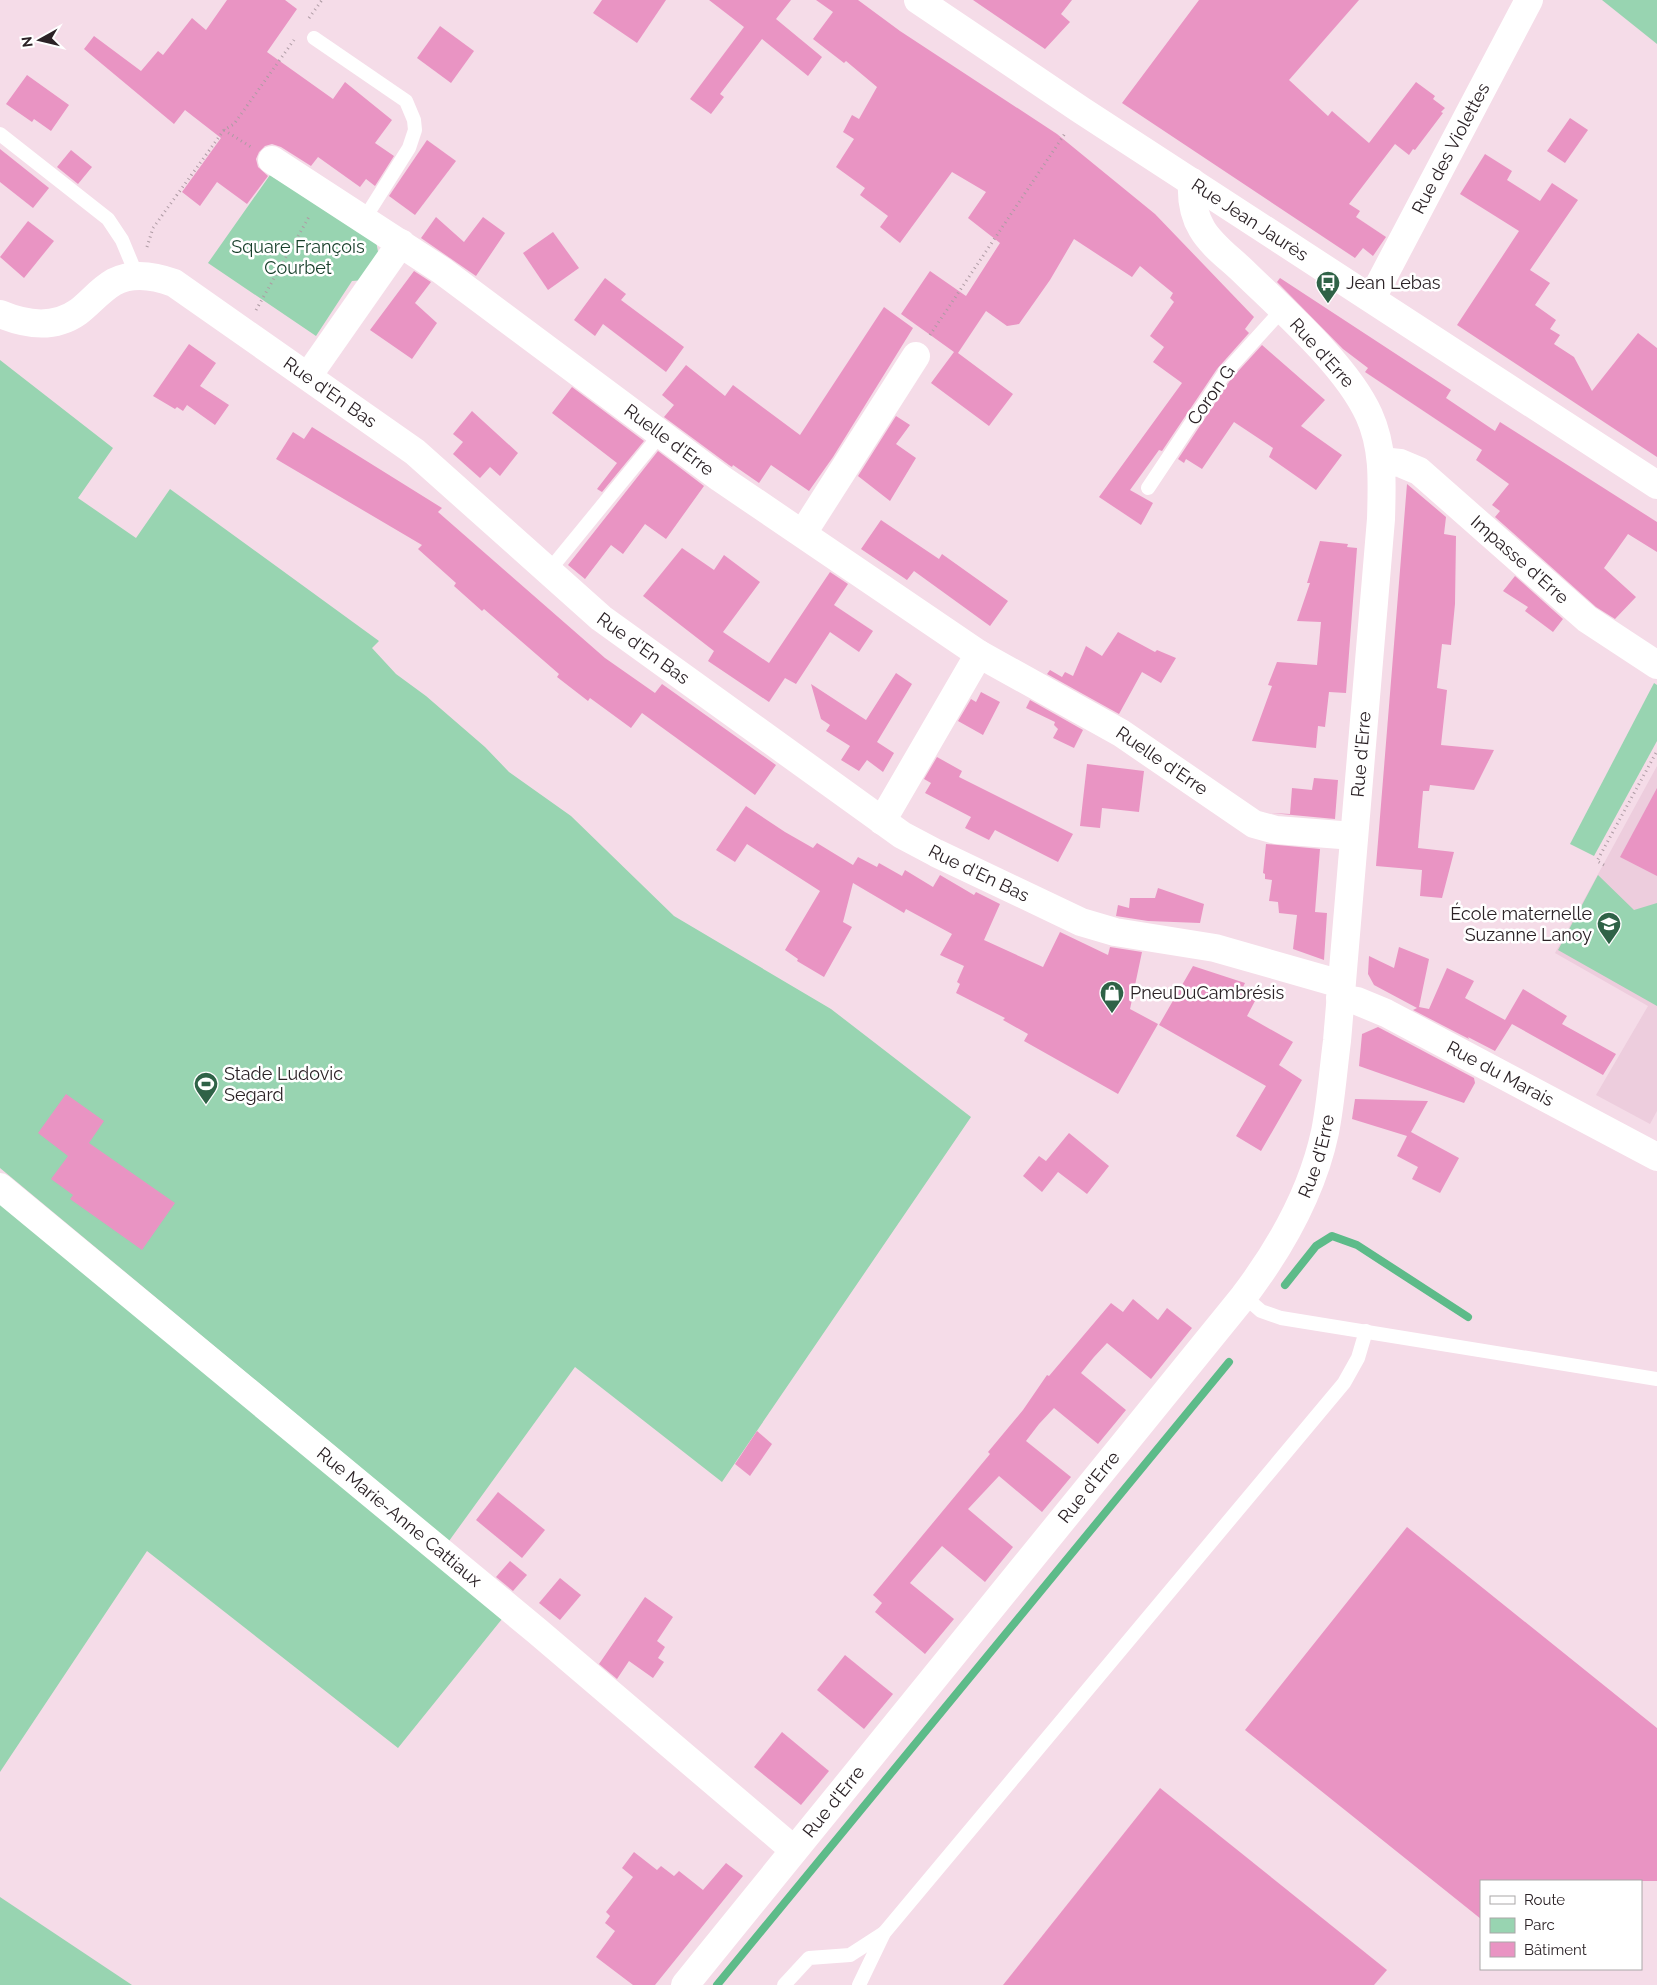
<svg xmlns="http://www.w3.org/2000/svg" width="1657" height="1985" font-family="Raleway,sans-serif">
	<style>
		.built { fill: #edcddd }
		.green { fill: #98d4b1 }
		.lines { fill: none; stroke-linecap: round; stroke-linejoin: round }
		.stream { stroke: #5dbb89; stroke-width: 8 }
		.building { fill: #e994c3 }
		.path { stroke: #ae9ba4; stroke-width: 3; stroke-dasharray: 1 4; stroke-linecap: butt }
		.service { stroke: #fff; stroke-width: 14 }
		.minor { stroke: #fff; stroke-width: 28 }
		.tertiary { stroke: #fff; stroke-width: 28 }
		.primary { stroke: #fff; stroke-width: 28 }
		.labels { text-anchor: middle; stroke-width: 5; stroke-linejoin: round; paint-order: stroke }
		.street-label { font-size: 18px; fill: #2b2226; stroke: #fff }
		.park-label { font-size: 18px; fill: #163e29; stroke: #fff }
		.poi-label { font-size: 18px; fill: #2b2226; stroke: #fff; text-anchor: start }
	</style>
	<rect width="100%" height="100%" fill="#f5dce8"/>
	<polygon class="built" points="1657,766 1657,1111 1650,1124 1596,1095 1648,1006 1555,953"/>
	<g class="green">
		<polygon points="1602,0 1657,0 1657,44"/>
		<polygon points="270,175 376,241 379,257 364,280 352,281 316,336 208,263"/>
		<polygon points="0,360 113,448 78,498 136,538 170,489 379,641 372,648 396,674 426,696 485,747 509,772 571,816 674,916 831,1009 971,1117 722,1482 575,1367 449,1541 0,1168"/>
		<polygon points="1654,683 1657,685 1657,741 1594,856 1570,844"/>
		<polygon points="1598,875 1634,910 1657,903 1657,1006 1558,950"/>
		<polygon points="0,1200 502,1619 398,1748 147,1551 0,1772"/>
		<polygon points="0,1897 132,1985 0,1985"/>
	</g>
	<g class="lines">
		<g class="stream">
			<polyline points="1285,1285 1316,1246 1332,1236 1357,1245 1468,1317"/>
			<polyline points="717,1985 1229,1362"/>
		</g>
	</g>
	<g class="building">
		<polygon points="227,0 285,0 297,9 267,52 333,99 345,82 392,120 375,143 394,156 375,186 366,179 360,187 318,157 311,166 281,147 272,144 265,146 259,152 256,159 258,167 268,176 247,204 217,182 200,206 182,192 221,138 185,110 174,124 84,49 94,36 141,71 158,51 163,55 192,18 206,30"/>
		<polygon points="602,0 666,0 637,43 593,13"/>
		<polygon points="709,0 791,0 776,19 822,57 808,76 762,39 720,94 724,97 711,114 690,99 744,27"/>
		<polygon points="816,0 858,0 900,31 1057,134 1155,214 1254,317 1245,329 1249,333 1217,369 1162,451 1159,450 1130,490 1153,503 1141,525 1099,497 1182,383 1153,362 1164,347 1150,336 1174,302 1170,298 1173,293 1140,266 1132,277 1074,239 1050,280 1019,324 1007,326 986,311 958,353 1013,394 989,426 931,383 954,352 901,314 930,271 966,296 1000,243 968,218 986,192 952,172 900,243 880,227 888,216 860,195 865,188 836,167 854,139 843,132 852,115 859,119 877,87 846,61 844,63 813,39 833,12"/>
		<polygon points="973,0 1072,0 1061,14 1070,22 1045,49"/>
		<polygon points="1199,0 1359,0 1289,80 1328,116 1332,111 1369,143 1416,82 1435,96 1433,99 1445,108 1441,112 1443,113 1415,150 1413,149 1409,155 1395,144 1349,204 1360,211 1356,217 1386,237 1373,256 1363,248 1355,258 1122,103"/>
		<polygon points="440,26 474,51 451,83 417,58"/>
		<polygon points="27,75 69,105 51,131 34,119 32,122 6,104"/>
		<polygon points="1570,118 1588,130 1565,163 1547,151"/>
		<polygon points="427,140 456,161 415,215 389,196"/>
		<polygon points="0,149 49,188 33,208 0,182"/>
		<polygon points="71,150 92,167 78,184 57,167"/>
		<polygon points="1485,154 1512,171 1507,180 1540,201 1552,183 1578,200 1530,270 1550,283 1535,305 1556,320 1550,329 1560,335 1554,344 1574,357 1592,391 1638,333 1657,348 1657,457 1457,325 1519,231 1460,194"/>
		<polygon points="436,217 464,242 483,217 505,233 476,276 421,238"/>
		<polygon points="28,221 54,241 24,278 0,257"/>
		<polygon points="553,232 579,268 548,290 523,253"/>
		<polygon points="414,271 431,282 415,303 437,323 412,359 370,330"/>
		<polygon points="605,278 626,294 621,300 684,347 666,372 603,324 595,336 574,320"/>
		<polygon points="1280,278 1451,390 1446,398 1495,431 1500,422 1657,522 1657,552 1628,534 1604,568 1636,597 1615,619 1596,607 1495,517 1500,511 1492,505 1509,484 1476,460 1482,450 1365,372 1368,368 1343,349 1277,282"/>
		<polygon points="884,307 913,328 833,457 809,491 771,465 759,483 733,465 732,467 729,465 664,417 674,405 662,395 686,365 725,396 733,385 800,435"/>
		<polygon points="189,344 216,363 200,386 229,405 215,425 187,405 183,411 177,407 175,409 153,396"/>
		<polygon points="1262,345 1325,400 1301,426 1342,455 1316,490 1269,457 1273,448 1234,422 1202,469 1186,459 1184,463 1178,459 1231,379"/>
		<polygon points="572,387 644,441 602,492 597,489 617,463 552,413"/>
		<polygon points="472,411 518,453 500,476 490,467 480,478 453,454 463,442 453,434"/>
		<polygon points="896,416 910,425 896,444 916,458 890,501 858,476"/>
		<polygon points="312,427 442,508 438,512 605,658 655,693 662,684 776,765 755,795 642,713 631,728 590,698 588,701 557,677 559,674 484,609 482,611 454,586 456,583 418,549 422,545 276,459 293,432 304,439"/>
		<polygon points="658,451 704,486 666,539 645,524 623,554 611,545 585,579 568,565"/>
		<polygon points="1407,484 1446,517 1444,534 1456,536 1455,604 1451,645 1442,644 1437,688 1447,690 1441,745 1494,750 1474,790 1430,785 1429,791 1423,791 1418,848 1454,852 1442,898 1420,896 1422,870 1376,866"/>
		<polygon points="881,520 939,559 942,554 1008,601 990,626 914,571 907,580 861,549"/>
		<polygon points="1320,541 1348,544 1347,547 1357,548 1346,693 1329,692 1325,727 1318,726 1316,748 1252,741 1272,686 1268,685 1277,662 1317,665 1321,622 1297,621 1310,583 1307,583"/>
		<polygon points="682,548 714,570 724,555 760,582 723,632 769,663 830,572 848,584 834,605 873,631 859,652 830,632 796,684 785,678 769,702 708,661 714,651 643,596"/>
		<polygon points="1515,576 1563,619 1553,632 1525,611 1528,607 1503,591"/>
		<polygon points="1118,632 1155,652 1157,650 1176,658 1161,683 1142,672 1119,714 1047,674 1050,670 1062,677 1065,672 1073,676 1086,646 1102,656"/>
		<polygon points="896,673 912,684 877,742 894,753 883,772 867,760 859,771 841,760 850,746 826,731 830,725 821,719 811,684 866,720"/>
		<polygon points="981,692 1000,702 983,735 958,721 971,699 976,702"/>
		<polygon points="1030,700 1083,730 1074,748 1053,738 1058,729 1054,725 1055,722 1026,708"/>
		<polygon points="937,757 962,771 959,777 1073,834 1058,862 995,830 989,840 965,828 971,817 925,793 931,783 924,779"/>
		<polygon points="1087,764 1144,771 1139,812 1102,808 1100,828 1080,826"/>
		<polygon points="1314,778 1338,780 1335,819 1271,813 1290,814 1292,788 1312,790"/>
		<polygon points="1657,788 1657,876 1620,857"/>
		<polygon points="746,806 785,832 813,848 817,843 853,865 858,857 877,867 879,863 902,876 905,870 933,887 940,875 974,895 976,892 1000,904 984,940 1043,967 1060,932 1108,955 1110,947 1142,952 1130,1009 1158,1024 1118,1094 1024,1041 1028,1034 1003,1020 1005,1018 956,993 960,984 957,982 964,966 940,955 952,934 906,909 904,913 853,883 843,922 852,927 824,977 797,961 798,959 785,950 820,891 747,844 735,862 716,850"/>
		<polygon points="1266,844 1320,849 1315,912 1327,913 1324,960 1293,949 1297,915 1279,913 1278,902 1269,901 1272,880 1265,879 1265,874 1263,873"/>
		<polygon points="1158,888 1204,904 1200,923 1148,921 1116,916 1118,905 1129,908 1130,898 1155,898"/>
		<polygon points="1399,947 1429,959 1419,1007 1429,1009 1447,968 1474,981 1465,998 1505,1020 1523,989 1567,1016 1562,1024 1616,1054 1603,1075 1512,1024 1495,1051 1468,1037 1469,1039 1413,1010 1417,1008 1374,985 1368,974 1369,956 1394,968"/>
		<polygon points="1193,966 1245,983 1240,993 1255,1001 1247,1016 1293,1042 1279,1065 1302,1080 1261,1151 1236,1136 1266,1086 1159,1025"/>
		<polygon points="1378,1027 1474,1078 1475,1083 1464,1103 1359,1066 1362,1034"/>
		<polygon points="66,1094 104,1121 89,1143 175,1203 142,1250 70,1199 73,1195 51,1179 68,1156 38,1133"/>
		<polygon points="1355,1099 1428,1101 1411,1132 1459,1158 1440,1193 1412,1179 1418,1167 1397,1156 1407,1136 1352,1119"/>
		<polygon points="1069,1133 1109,1166 1087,1194 1058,1172 1042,1192 1023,1176 1039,1156 1046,1161"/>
		<polygon points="1133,1299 1158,1320 1167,1308 1192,1328 1151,1379 1107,1343 1094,1357 1081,1373 1126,1410 1098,1444 1054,1408 1039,1424 1026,1441 1071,1477 1042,1512 999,1476 968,1509 1013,1547 985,1582 942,1546 910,1583 954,1619 925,1654 875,1612 882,1603 873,1595 990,1454 988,1452 1023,1410 1047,1375 1049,1376 1111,1303 1123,1312"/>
		<polygon points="757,1431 772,1444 750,1476 735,1464"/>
		<polygon points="498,1492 545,1530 522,1558 476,1520"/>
		<polygon points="1407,1527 1657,1728 1657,1881 1481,1881 1481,1919 1245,1730"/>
		<polygon points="510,1561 527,1575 513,1591 496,1577"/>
		<polygon points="560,1578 581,1595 560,1620 539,1603"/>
		<polygon points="645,1597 673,1617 657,1641 665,1647 658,1658 664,1662 653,1678 629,1661 617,1679 599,1664"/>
		<polygon points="845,1655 893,1694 864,1729 817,1690"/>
		<polygon points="782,1732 829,1771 801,1805 754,1767"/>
		<polygon points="1160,1788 1387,1970 1374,1985 1003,1985"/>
		<polygon points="634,1852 657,1870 661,1866 674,1876 679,1871 703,1890 726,1863 743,1876 655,1985 633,1985 596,1957 615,1931 605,1923 610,1916 606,1912 633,1877 622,1868"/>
	</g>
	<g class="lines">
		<g class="path">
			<polyline points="309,18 322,0"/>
			<polyline points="224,130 251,147"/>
			<polyline points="147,247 153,228 224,130 234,124 294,40"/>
			<polyline points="256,310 310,215"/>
			<polyline points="930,335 1066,132"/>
			<polyline points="1604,865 1597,861 1657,751"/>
		</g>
		<g class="service">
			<polyline points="314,38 406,101 414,120 415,130 409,148 363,221"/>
			<polyline points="0,134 108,219 122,240 137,276"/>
			<polyline points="1148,488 1224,374 1282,310"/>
			<polyline points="547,573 660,435"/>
			<polyline points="1244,1296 1261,1311 1281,1318 1657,1379"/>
			<polyline points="784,1985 809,1958 850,1955 884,1933"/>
			<polyline points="859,1985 884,1933 1344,1383 1358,1358 1366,1331"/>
		</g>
		<g class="minor">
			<path id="s1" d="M272 160 441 270 720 478 979 654 882 821"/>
			<path id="s2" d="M1372 298 1529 0"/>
			<path id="s3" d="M0 314C26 325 54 329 78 312 90 303 100 290 114 282 133 272 155 276 174 283L415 452 601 618 902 835 936 853 1081 922 1115 932 1215 948 1341 984"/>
			<polyline points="308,376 401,243"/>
			<path id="s4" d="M1381 461 1400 463 1419 471 1587 619 1657 665"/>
			<polyline points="803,533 916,356"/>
			<path id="s5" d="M979 654 1121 733 1254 824 1276 830 1354 836"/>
			<path id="s6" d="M1340 998 1357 1001 1386 1013 1657 1157"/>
			<path id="s7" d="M0 1187 537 1631 794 1850"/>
		</g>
		<path class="tertiary" id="s8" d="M685 1985 1244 1296C1281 1247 1312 1193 1325 1132 1331 1102 1333 1071 1337 1041L1381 519C1382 483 1384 448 1369 415 1347 366 1284 311 1245 273 1231 259 1212 246 1202 229 1193 214 1191 199 1192 182"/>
		<path class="primary" id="s9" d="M918 0 1081 110 1657 485"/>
	</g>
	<defs>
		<symbol id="bus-pin" viewBox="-11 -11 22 30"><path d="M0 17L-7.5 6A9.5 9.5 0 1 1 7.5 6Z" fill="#2f6247" stroke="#fff"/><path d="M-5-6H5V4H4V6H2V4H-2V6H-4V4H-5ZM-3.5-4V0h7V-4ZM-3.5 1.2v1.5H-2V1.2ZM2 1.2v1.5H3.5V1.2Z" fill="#fff"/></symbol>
		<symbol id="school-pin" viewBox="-11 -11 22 30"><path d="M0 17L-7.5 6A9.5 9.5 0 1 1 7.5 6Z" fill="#2f6247" stroke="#fff"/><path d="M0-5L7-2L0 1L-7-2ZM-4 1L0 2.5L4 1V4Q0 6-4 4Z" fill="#fff"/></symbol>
		<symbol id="shop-pin" viewBox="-11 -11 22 30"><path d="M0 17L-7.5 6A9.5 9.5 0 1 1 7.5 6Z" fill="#2f6247" stroke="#fff"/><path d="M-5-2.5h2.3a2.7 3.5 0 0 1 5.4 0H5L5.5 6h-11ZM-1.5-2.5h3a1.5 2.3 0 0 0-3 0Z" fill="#fff"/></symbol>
		<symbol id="stadium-pin" viewBox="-11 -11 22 30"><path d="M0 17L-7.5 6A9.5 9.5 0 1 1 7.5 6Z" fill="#2f6247" stroke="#fff"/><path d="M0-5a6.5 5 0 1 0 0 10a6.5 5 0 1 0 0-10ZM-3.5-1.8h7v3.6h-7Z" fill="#fff"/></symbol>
	</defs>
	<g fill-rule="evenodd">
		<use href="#bus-pin" x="1314" y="269" width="28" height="38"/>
		<use href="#school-pin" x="1595" y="910" width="28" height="38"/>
		<use href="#shop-pin" x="1098" y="979" width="28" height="38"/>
		<use href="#stadium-pin" x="192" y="1070" width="28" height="38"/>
	</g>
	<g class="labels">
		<g class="street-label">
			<text dy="6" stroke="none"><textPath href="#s2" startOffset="169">Rue des Violettes</textPath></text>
			<text dy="6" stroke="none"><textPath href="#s9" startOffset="398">Rue Jean Jaurès</textPath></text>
			<text transform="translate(1322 353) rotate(48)" y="6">Rue d'Erre</text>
			<text dy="6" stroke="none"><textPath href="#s3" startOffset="381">Rue d'En Bas</textPath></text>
			<text transform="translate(1211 395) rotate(-55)" y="6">Coron G</text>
			<text dy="6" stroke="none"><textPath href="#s1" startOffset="486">Ruelle d'Erre</textPath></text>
			<text dy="6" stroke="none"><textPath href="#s4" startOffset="174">Impasse d'Erre</textPath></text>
			<text dy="6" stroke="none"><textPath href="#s3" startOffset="786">Rue d'En Bas</textPath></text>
			<text dy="6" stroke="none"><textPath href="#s8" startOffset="1451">Rue d'Erre</textPath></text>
			<text dy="6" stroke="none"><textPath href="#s5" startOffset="212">Ruelle d'Erre</textPath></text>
			<text dy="6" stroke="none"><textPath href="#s3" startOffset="1191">Rue d'En Bas</textPath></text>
			<text dy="6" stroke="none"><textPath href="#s6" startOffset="178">Rue du Marais</textPath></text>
			<text dy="6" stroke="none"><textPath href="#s8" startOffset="1046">Rue d'Erre</textPath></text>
			<text dy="6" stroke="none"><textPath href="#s8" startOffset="641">Rue d'Erre</textPath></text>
			<text dy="6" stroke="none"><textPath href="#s7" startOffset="518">Rue Marie-Anne Cattiaux</textPath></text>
			<text dy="6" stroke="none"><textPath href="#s8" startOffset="236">Rue d'Erre</textPath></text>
		</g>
		<g class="park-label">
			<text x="298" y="253">Square François<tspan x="298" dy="21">Courbet</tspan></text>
		</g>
		<g class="poi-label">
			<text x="1346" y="289">Jean Lebas</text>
			<text x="1592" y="920" text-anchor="end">École maternelle<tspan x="1592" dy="21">Suzanne Lanoy</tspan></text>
			<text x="1130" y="999">PneuDuCambrésis</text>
			<text x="224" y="1080">Stade Ludovic<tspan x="224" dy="21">Segard</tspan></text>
		</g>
	</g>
	<rect x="1480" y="1880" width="162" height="90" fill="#ffffff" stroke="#aaa7a8"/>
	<rect x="1490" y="1896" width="25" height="8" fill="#ffffff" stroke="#aaa7a8"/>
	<text x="1524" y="1905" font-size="15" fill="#2b2226">Route</text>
	<rect x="1490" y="1918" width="25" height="15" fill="#98d4b1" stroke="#aaa7a8"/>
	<text x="1524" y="1930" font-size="15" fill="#2b2226">Parc</text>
	<rect x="1490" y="1942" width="25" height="15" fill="#e994c3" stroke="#aaa7a8"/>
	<text x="1524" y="1955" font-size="15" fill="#2b2226">Bâtiment</text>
	<g transform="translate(40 40) rotate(262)" stroke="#ffffff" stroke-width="4" paint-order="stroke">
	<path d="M0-4L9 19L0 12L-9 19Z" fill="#2b2226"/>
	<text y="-8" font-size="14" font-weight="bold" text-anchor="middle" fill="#2b2226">N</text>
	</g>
</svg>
